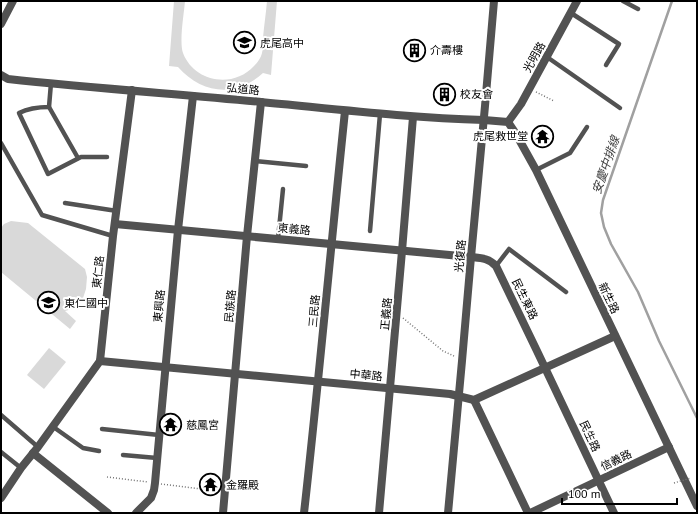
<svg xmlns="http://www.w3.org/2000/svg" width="698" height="514" font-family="'PT Sans','Noto Sans TC',sans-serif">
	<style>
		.grass { fill: #d9d9d9 }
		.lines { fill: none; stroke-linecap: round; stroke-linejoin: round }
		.stream { stroke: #a0a0a0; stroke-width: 2.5 }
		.path { stroke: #747474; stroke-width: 1.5; stroke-dasharray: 1 2; stroke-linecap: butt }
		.service { stroke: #525252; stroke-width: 4.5 }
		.minor { stroke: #525252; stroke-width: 8 }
		.tertiary { stroke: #525252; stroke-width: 8 }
		.path-bridge { stroke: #747474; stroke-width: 1.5; stroke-dasharray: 1 2; stroke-linecap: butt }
		.labels { text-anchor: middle; stroke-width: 4; stroke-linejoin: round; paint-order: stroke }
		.poi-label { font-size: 11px; fill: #000; stroke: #fff; text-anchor: start }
		.street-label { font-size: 11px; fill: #000; stroke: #fff }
		.water-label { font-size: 12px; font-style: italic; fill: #414141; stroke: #fff }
	</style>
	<rect width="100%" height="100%" fill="#fff"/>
	<g class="grass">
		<path d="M174 1H185C184 14 179 41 183 53 194 82 233 89 254 66 257 63 261 58 262 53 263 49 263 43 263 38 264 26 266 13 267 1H277L271 75 263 73C236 98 202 94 178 67L169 66Z"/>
		<polygon points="11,221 28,223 85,269 87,277 86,289 82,301 72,309 65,311 76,321 70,329 1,272 1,228 4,224"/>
		<polygon points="49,348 66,362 44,389 27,375"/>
	</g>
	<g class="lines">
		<polyline class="stream" points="672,1 603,200 601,213 604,227 611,244 638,292 659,341 697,418"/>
		<g class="path">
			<polyline points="536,92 554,101"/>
			<polyline points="403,318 443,351 454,356"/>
			<polyline points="107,477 148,482"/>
			<polyline points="161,484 217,491"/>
		</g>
		<g class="service">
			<polyline points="623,1 638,9"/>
			<polyline points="571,13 619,44 606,65"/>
			<polyline points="547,57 620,108"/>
			<path d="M51 83 49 107C38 107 29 108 19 113L48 174 81 157H107"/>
			<polyline points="49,107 78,158"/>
			<polyline points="1,143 42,215 113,236"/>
			<polyline points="255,161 306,166"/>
			<polyline points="536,170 570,153 587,127"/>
			<polyline points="65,203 117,211"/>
			<polyline points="370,231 380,114"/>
			<polyline points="278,239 283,189"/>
			<polyline points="496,266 509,249 566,292"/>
			<polyline points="1,415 38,447"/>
			<polyline points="52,426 83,448 99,451"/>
			<polyline points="102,429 159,435"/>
			<polyline points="1,452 21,468"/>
			<polyline points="123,455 157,458"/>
		</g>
		<g class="minor">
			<polyline points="1,24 13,1"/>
			<polyline points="484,120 508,122 516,134 536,170 697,506"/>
			<polyline points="508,122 521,104 577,1"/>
			<path d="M115 224 471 257C480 258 489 258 496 266L537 351 614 513"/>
			<polyline points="100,361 450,394 474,400 615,336"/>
			<polyline points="474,400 528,513"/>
			<polyline points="33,453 108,513"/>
			<polyline points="1,498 21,468 38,447 100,361 113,236 132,90"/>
			<polyline points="136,513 151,498 154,490 155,483 178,230 193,96"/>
			<polyline points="223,513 247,236 261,102"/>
			<path d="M304 513C319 379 331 245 345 111"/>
			<polyline points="379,513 402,251 413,117"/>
			<polyline points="530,513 669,447"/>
		</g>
		<g class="tertiary">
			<path d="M1 75 8 79C92 88 177 94 261 102 335 109 409 118 484 120"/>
			<polyline points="448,513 462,361 471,257 485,106 494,1"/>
		</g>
		<polyline class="path-bridge" points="674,483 691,478"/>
	</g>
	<defs>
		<symbol id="school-ring" viewBox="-11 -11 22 22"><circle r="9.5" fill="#fff" stroke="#000" stroke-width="1.5"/><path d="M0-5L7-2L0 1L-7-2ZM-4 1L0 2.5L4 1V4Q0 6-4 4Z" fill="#000"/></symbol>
		<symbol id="building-ring" viewBox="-11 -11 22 22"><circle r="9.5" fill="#fff" stroke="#000" stroke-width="1.5"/><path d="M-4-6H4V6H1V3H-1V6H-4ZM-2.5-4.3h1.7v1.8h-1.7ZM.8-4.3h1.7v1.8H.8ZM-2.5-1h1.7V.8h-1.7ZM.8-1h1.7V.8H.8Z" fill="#000"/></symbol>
		<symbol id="temple-ring" viewBox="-11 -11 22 22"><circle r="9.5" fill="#fff" stroke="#000" stroke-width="1.5"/><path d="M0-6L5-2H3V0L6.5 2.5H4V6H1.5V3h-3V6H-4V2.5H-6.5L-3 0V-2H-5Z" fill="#000"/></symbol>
	</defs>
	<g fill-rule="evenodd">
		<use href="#school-ring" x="232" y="30" width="25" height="25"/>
		<use href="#building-ring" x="402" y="38" width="25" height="25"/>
		<use href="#building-ring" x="432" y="82" width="25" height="25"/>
		<use href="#temple-ring" x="530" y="124" width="25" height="25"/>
		<use href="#school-ring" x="36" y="290" width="25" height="25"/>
		<use href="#temple-ring" x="158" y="412" width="25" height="25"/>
		<use href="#temple-ring" x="198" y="472" width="25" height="25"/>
	</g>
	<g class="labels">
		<g class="poi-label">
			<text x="260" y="47">虎尾高中</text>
			<text x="430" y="54">介壽樓</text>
			<text x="460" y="98">校友會</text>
			<text x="528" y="140" text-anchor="end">虎尾救世堂</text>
			<text x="64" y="307">東仁國中</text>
			<text x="186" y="429">慈鳳宮</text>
			<text x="226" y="489">金羅殿</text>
		</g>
		<g class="street-label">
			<text transform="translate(534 57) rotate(-61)" y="4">光明路</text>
			<text transform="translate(243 89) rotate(5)" y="4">弘道路</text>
			<text transform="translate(294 229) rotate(5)" y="4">東義路</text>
			<text transform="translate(460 256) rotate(-85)" y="4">光復路</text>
			<text transform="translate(98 272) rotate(-84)" y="4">東仁路</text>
			<text transform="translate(609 298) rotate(64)" y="4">新生路</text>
			<text transform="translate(525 299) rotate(64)" y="4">民生東路</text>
			<text transform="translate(159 306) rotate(-85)" y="4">東興路</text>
			<text transform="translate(230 306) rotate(-85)" y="4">民族路</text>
			<text transform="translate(314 311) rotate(-85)" y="4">三民路</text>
			<text transform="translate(386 314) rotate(-85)" y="4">正義路</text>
			<text transform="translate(366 375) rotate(5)" y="4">中華路</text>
			<text transform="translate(590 436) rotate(65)" y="4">民生路</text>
			<text transform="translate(616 460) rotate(-26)" y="4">信義路</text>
		</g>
		<g class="water-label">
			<text transform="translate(606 165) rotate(-71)" y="4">安慶中排線</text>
		</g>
	</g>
	<rect width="698" height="514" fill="none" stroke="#000000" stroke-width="4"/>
	<path d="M562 498v6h115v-6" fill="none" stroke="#000000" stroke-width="2"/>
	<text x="568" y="498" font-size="12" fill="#000000" stroke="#ffffff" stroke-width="3" paint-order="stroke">100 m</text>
</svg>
